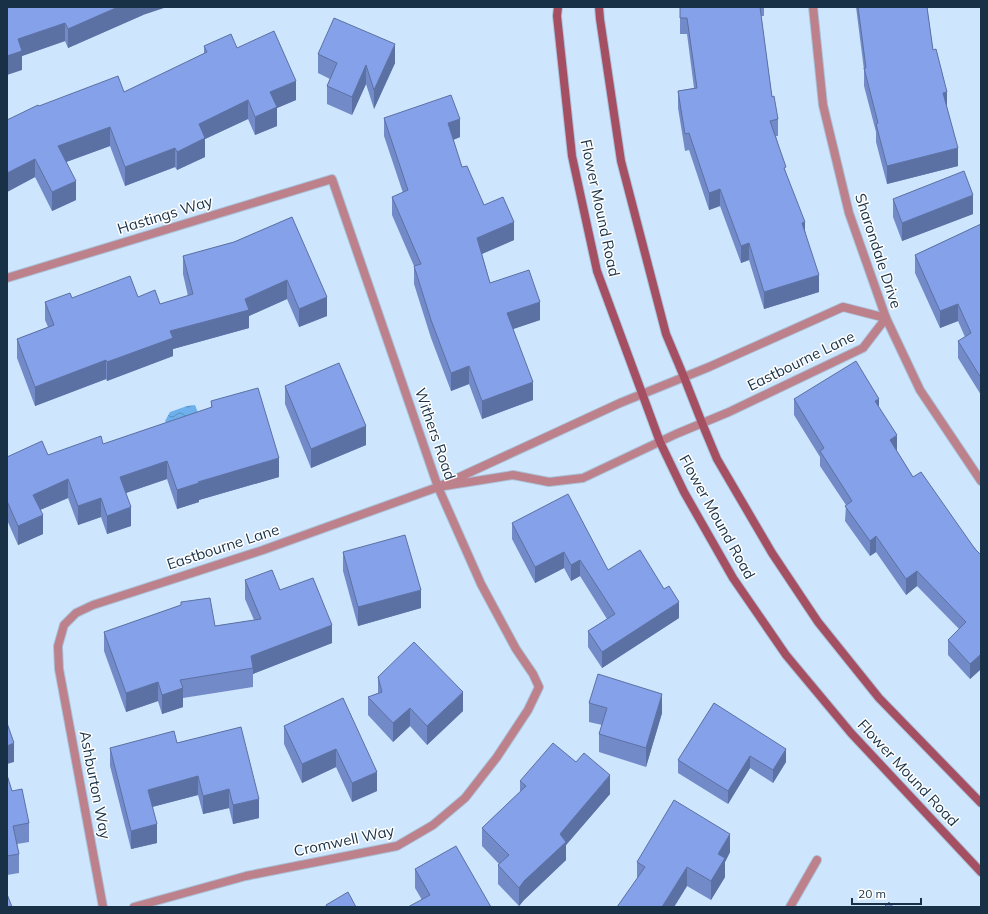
<svg xmlns="http://www.w3.org/2000/svg" width="988" height="914" font-family="Mulish,sans-serif">
	<style>
		.water { fill: url(#water-waves) }
		.lines { fill: none; stroke-linecap: round; stroke-linejoin: round }
		.street-casing { stroke: #aac2d9; stroke-width: 10 }
		.secondary-casing { stroke: #aac2d9; stroke-width: 10 }
		.street { stroke: #bd818c; stroke-width: 8 }
		.secondary { stroke: #a54f63; stroke-width: 8 }
		.wall { fill: #728ac8 }
		.shaded-wall { fill: #5c71a3 }
		.building { fill: #84a1e9; stroke: #5c71a3 }
		.labels { text-anchor: middle; stroke-width: 3; stroke-linejoin: round; paint-order: stroke }
		.street-label { font-size: 15px; fill: #183147; stroke: #fff }
	</style>
	<defs>
		<pattern id="water-waves" width="16" height="10" patternUnits="userSpaceOnUse"><rect width="16" height="10" fill="#6db0eb"/><path d="M0 5q4-4 8 0t8 0" fill="none" stroke="#5990c0"/></pattern>
	</defs>
	<rect width="100%" height="100%" fill="#cee6fd"/>
	<polygon class="water" points="195,405 199,415 168,425 165,421 170,412 187,406"/>
	<g class="lines">
		<defs>
			<g id="street">
				<polyline points="813,7 823,105 849,213 886,318 920,390 981,481"/>
				<polyline points="7,278 332,179 438,487 481,584 516,649 533,674 539,687 528,710 497,757 465,798 433,825 397,846 246,876 134,907"/>
				<polyline points="103,907 59,669 58,646 64,625 76,613 93,605 263,550 438,487 620,403 709,367 843,307 886,318 863,348 729,412 676,434 583,478 549,482 513,475 438,487"/>
				<polyline points="790,907 817,860"/>
			</g>
			<g id="secondary">
				<polyline points="558,7 557,16 572,156 597,271 660,442 684,492 733,578 786,655 851,733 981,872"/>
				<polyline points="599,7 600,19 621,161 666,334 684,377 702,423 717,459 772,553 818,622 879,698 981,803"/>
			</g>
		</defs>
		<use href="#street" class="street-casing"/>
		<use href="#secondary" class="secondary-casing"/>
		<use href="#street" class="street"/>
		<use href="#secondary" class="secondary"/>
	</g>
	<g class="wall">
		<polygon points="7,7 143,15 68,48 65,41 22,56 22,70"/>
		<polygon points="680,7 764,7 764,16 761,16 772,97 778,119 778,136 776,136 786,173 805,230 819,292 764,309 749,260 741,263 720,206 709,210 689,150 685,151 678,108 678,91 694,88 687,34 680,34"/>
		<polygon points="856,7 927,7 933,50 947,107 958,166 887,184 876,142 876,132 864,86 864,70"/>
		<polygon points="204,46 237,48 296,100 277,108 277,126 255,135 248,119 205,139 205,157 177,170 175,167 125,186 110,146 66,162 76,200 52,211 35,177 7,192 39,106 124,92 204,54"/>
		<polygon points="318,54 395,63 374,109 366,84 352,115 327,104 327,86 330,79 318,73"/>
		<polygon points="384,118 460,137 453,140 462,167 484,205 514,240 482,254 490,283 540,320 513,329 533,400 482,419 469,384 451,391 431,338 414,284 414,266 392,215 392,197 403,193 384,136"/>
		<polygon points="893,199 973,214 902,241 893,217"/>
		<polygon points="292,217 327,316 299,327 287,299 249,316 249,328 173,349 173,356 107,381 106,379 35,406 17,358 17,339 48,327 45,320 45,302 72,298 138,297 160,304 188,296 183,274 183,256 234,242"/>
		<polygon points="981,224 981,395 958,358 958,341 965,337 958,321 940,328 915,273 915,255"/>
		<polygon points="285,386 366,445 311,468 285,404"/>
		<polygon points="794,399 879,407 897,450 897,451 913,477 981,555 981,671 980,670 970,679 948,655 948,640 959,629 917,586 906,595 876,552 870,556 845,521 846,505 820,466 820,457 794,415"/>
		<polygon points="211,401 279,477 199,500 199,502 177,509 167,479 126,493 131,526 107,534 101,517 78,525 68,498 40,510 43,534 18,545 7,520 7,457 48,455 103,444 211,408"/>
		<polygon points="512,523 608,570 679,618 602,668 588,647 588,631 607,619 580,576 571,581 564,568 535,583 512,539"/>
		<polygon points="343,552 421,608 358,626 343,571"/>
		<polygon points="245,580 280,590 332,643 253,674 253,687 183,698 183,707 162,714 158,701 126,712 104,651 104,632 181,605 181,602 215,626 254,620 245,599"/>
		<polygon points="378,677 463,711 427,745 410,726 393,742 368,715 368,697 378,693"/>
		<polygon points="343,698 377,791 352,802 336,767 302,783 284,744 284,726"/>
		<polygon points="589,703 662,713 646,767 599,752 599,734 602,725 589,722"/>
		<polygon points="714,703 786,762 773,783 750,768 728,804 678,773 678,760"/>
		<polygon points="241,727 259,818 233,824 229,808 203,814 198,795 152,807 157,843 131,849 110,766 110,748 177,743"/>
		<polygon points="7,775 12,791 29,823 29,842 17,844 19,854 19,873 7,875"/>
		<polygon points="520,781 610,794 566,845 566,860 524,900 519,906 498,884 498,865 499,864 482,846 482,828 520,792"/>
		<polygon points="730,852 725,862 725,877 711,900 687,886 674,907 617,907 637,879 637,862"/>
		<polygon points="415,869 491,907 422,900 415,888"/>
	</g>
	<g class="shaded-wall">
		<polygon points="118,7 167,7 143,15 68,48 68,29"/>
		<polygon points="65,23 65,41 22,56 22,70 7,75 7,56 18,39"/>
		<polygon points="395,44 395,63 374,109 374,90"/>
		<polygon points="366,65 366,84 352,115 352,97"/>
		<polygon points="296,81 296,100 277,108 277,126 255,135 255,117 270,92"/>
		<polygon points="947,92 947,110 943,93"/>
		<polygon points="248,100 248,119 205,139 205,157 177,170 177,152 199,124"/>
		<polygon points="460,119 460,137 448,142 448,123"/>
		<polygon points="110,127 110,146 58,165 58,146"/>
		<polygon points="175,148 175,167 125,186 125,167"/>
		<polygon points="958,148 958,166 887,184 887,166"/>
		<polygon points="35,159 35,177 7,192 7,173"/>
		<polygon points="76,181 76,200 52,211 52,192"/>
		<polygon points="720,189 720,206 709,210 709,193"/>
		<polygon points="973,195 973,214 902,241 902,223"/>
		<polygon points="514,222 514,240 477,256 477,238"/>
		<polygon points="805,222 805,239 802,223"/>
		<polygon points="749,243 749,260 741,263 741,246"/>
		<polygon points="819,275 819,292 764,309 764,292"/>
		<polygon points="287,280 287,299 249,316 249,328 173,349 173,356 107,381 107,362 170,331"/>
		<polygon points="327,297 327,316 299,327 299,309"/>
		<polygon points="540,302 540,320 507,331 507,313"/>
		<polygon points="958,304 958,321 940,328 940,311"/>
		<polygon points="106,360 106,379 35,406 35,387"/>
		<polygon points="469,366 469,384 451,391 451,373"/>
		<polygon points="533,382 533,400 482,419 482,401"/>
		<polygon points="879,399 879,414 875,401"/>
		<polygon points="366,426 366,445 311,468 311,449"/>
		<polygon points="897,435 897,450 890,455 890,440"/>
		<polygon points="279,458 279,477 199,500 199,502 177,509 177,490 198,482"/>
		<polygon points="167,461 167,479 120,495 120,477"/>
		<polygon points="68,479 68,498 33,513 33,495"/>
		<polygon points="101,498 101,517 78,525 78,506"/>
		<polygon points="131,507 131,526 107,534 107,516"/>
		<polygon points="43,515 43,534 18,545 18,526"/>
		<polygon points="876,536 876,552 870,556 870,541"/>
		<polygon points="564,552 564,568 535,583 535,567"/>
		<polygon points="580,560 580,576 571,581 571,565"/>
		<polygon points="917,571 917,586 906,595 906,579"/>
		<polygon points="421,590 421,608 358,626 358,607"/>
		<polygon points="679,602 679,618 602,668 602,652"/>
		<polygon points="332,625 332,643 253,674 253,668 251,656"/>
		<polygon points="980,655 980,670 970,679 970,664"/>
		<polygon points="158,682 158,701 126,712 126,693"/>
		<polygon points="183,688 183,707 162,714 162,695"/>
		<polygon points="463,692 463,711 427,745 427,726"/>
		<polygon points="662,694 662,713 646,767 646,748"/>
		<polygon points="410,708 410,726 393,742 393,723"/>
		<polygon points="14,743 14,762 7,764 7,746"/>
		<polygon points="336,749 336,767 302,783 302,764"/>
		<polygon points="786,749 786,762 773,783 773,770"/>
		<polygon points="750,756 750,768 728,804 728,791"/>
		<polygon points="377,772 377,791 352,802 352,783"/>
		<polygon points="610,775 610,794 566,845 566,860 524,900 519,906 519,888 560,834"/>
		<polygon points="198,776 198,795 148,808 148,790"/>
		<polygon points="229,789 229,808 203,814 203,796"/>
		<polygon points="259,799 259,818 233,824 233,805"/>
		<polygon points="157,824 157,843 131,849 131,831"/>
		<polygon points="730,834 730,852 725,862 725,877 711,900 711,881 718,854"/>
		<polygon points="687,867 687,886 674,907 662,907"/>
	</g>
	<g class="building">
		<polygon points="7,7 118,7 68,29 65,23 18,39 22,51 7,56"/>
		<polygon points="680,7 760,7 772,97 774,96 778,119 770,121 786,167 784,168 805,222 802,223 819,275 764,292 749,243 741,246 720,189 709,193 689,133 685,134 678,91 697,88 687,18 680,18"/>
		<polygon points="858,7 927,7 933,50 936,49 947,92 943,93 958,148 887,166 876,124 878,123 864,68 866,68"/>
		<polygon points="334,18 395,44 374,90 366,65 352,97 327,86 337,63 318,54"/>
		<polygon points="274,31 296,81 270,92 277,107 255,117 248,100 199,124 205,138 177,152 175,148 125,167 110,127 58,146 76,181 52,192 35,159 7,173 7,120 38,105 39,106 118,76 124,92 207,52 204,46 231,34 237,48"/>
		<polygon points="451,95 460,119 448,123 462,167 467,166 484,205 503,197 514,222 477,238 490,283 529,270 540,302 507,313 533,382 482,401 469,366 451,373 431,320 414,266 421,264 392,197 408,190 384,118"/>
		<polygon points="964,171 973,195 902,223 893,199"/>
		<polygon points="292,217 327,297 299,309 287,280 245,299 249,310 170,331 173,338 107,362 106,360 35,387 17,339 54,325 45,302 70,293 72,298 130,276 138,297 155,290 160,304 193,294 183,256 234,242"/>
		<polygon points="981,224 981,378 958,341 971,333 958,304 940,311 915,255"/>
		<polygon points="856,361 879,399 875,401 897,435 890,440 913,477 921,472 975,549 981,555 981,656 980,655 970,664 948,640 966,622 917,571 906,579 876,536 870,541 845,506 852,501 820,451 824,448 794,399"/>
		<polygon points="339,363 366,426 311,449 285,386"/>
		<polygon points="258,388 279,458 198,482 199,483 177,490 167,461 120,477 131,507 107,516 101,498 78,506 68,479 33,495 43,515 18,526 7,501 7,457 42,441 48,455 101,436 103,444 212,407 211,401"/>
		<polygon points="568,494 608,570 640,550 664,589 669,586 679,602 602,652 588,631 615,614 580,560 571,565 564,552 535,567 512,523"/>
		<polygon points="405,535 421,590 358,607 343,552"/>
		<polygon points="272,570 280,590 313,578 332,625 251,656 253,668 180,680 183,688 162,695 158,682 126,693 104,632 181,605 181,602 210,598 215,626 261,619 245,580"/>
		<polygon points="414,642 463,692 427,726 410,708 393,723 368,697 382,692 378,677"/>
		<polygon points="598,674 662,694 646,748 599,734 607,708 589,703"/>
		<polygon points="343,698 377,772 352,783 336,749 302,764 284,726"/>
		<polygon points="714,703 786,749 773,770 750,756 728,791 678,760"/>
		<polygon points="7,723 14,743 7,746"/>
		<polygon points="241,727 259,799 233,805 229,789 203,796 198,776 148,790 157,824 131,831 110,748 174,731 177,743"/>
		<polygon points="553,743 576,762 584,753 610,775 560,834 566,842 524,881 519,888 498,865 509,855 482,828 526,786 520,781"/>
		<polygon points="7,775 12,791 22,789 29,823 13,826 19,854 7,856"/>
		<polygon points="674,800 730,834 718,854 725,858 711,881 687,867 662,907 617,907 645,867 637,862"/>
		<polygon points="456,846 491,907 408,907 430,895 415,869"/>
		<polygon points="348,892 356,907 327,907 326,905"/>
		<polygon points="7,894 12,907 7,907"/>
		<polygon points="889,902 893,907 884,907"/>
	</g>
	<g class="labels">
		<g class="street-label">
			<text transform="translate(600 208) rotate(78)" y="5">Flower Mound Road</text>
			<text transform="translate(165 215) rotate(-17)" y="5">Hastings Way</text>
			<text transform="translate(878 251) rotate(72)" y="5">Sharondale Drive</text>
			<text transform="translate(801 361) rotate(-26)" y="5">Eastbourne Lane</text>
			<text transform="translate(435 434) rotate(71)" y="5">Withers Road</text>
			<text transform="translate(717 517) rotate(61)" y="5">Flower Mound Road</text>
			<text transform="translate(223 547) rotate(-18)" y="5">Eastbourne Lane</text>
			<text transform="translate(908 773) rotate(47)" y="5">Flower Mound Road</text>
			<text transform="translate(95 785) rotate(79)" y="5">Ashburton Way</text>
			<text transform="translate(344 841) rotate(-12)" y="5">Cromwell Way</text>
		</g>
	</g>
	<rect width="988" height="914" fill="none" stroke="#183147" stroke-width="16"/>
	<path d="M852 898v6h69v-6" fill="none" stroke="#183147" stroke-width="2"/>
	<text x="858" y="898" font-size="12" fill="#183147" stroke="#ffffff" stroke-width="3" paint-order="stroke">20 m</text>
</svg>
